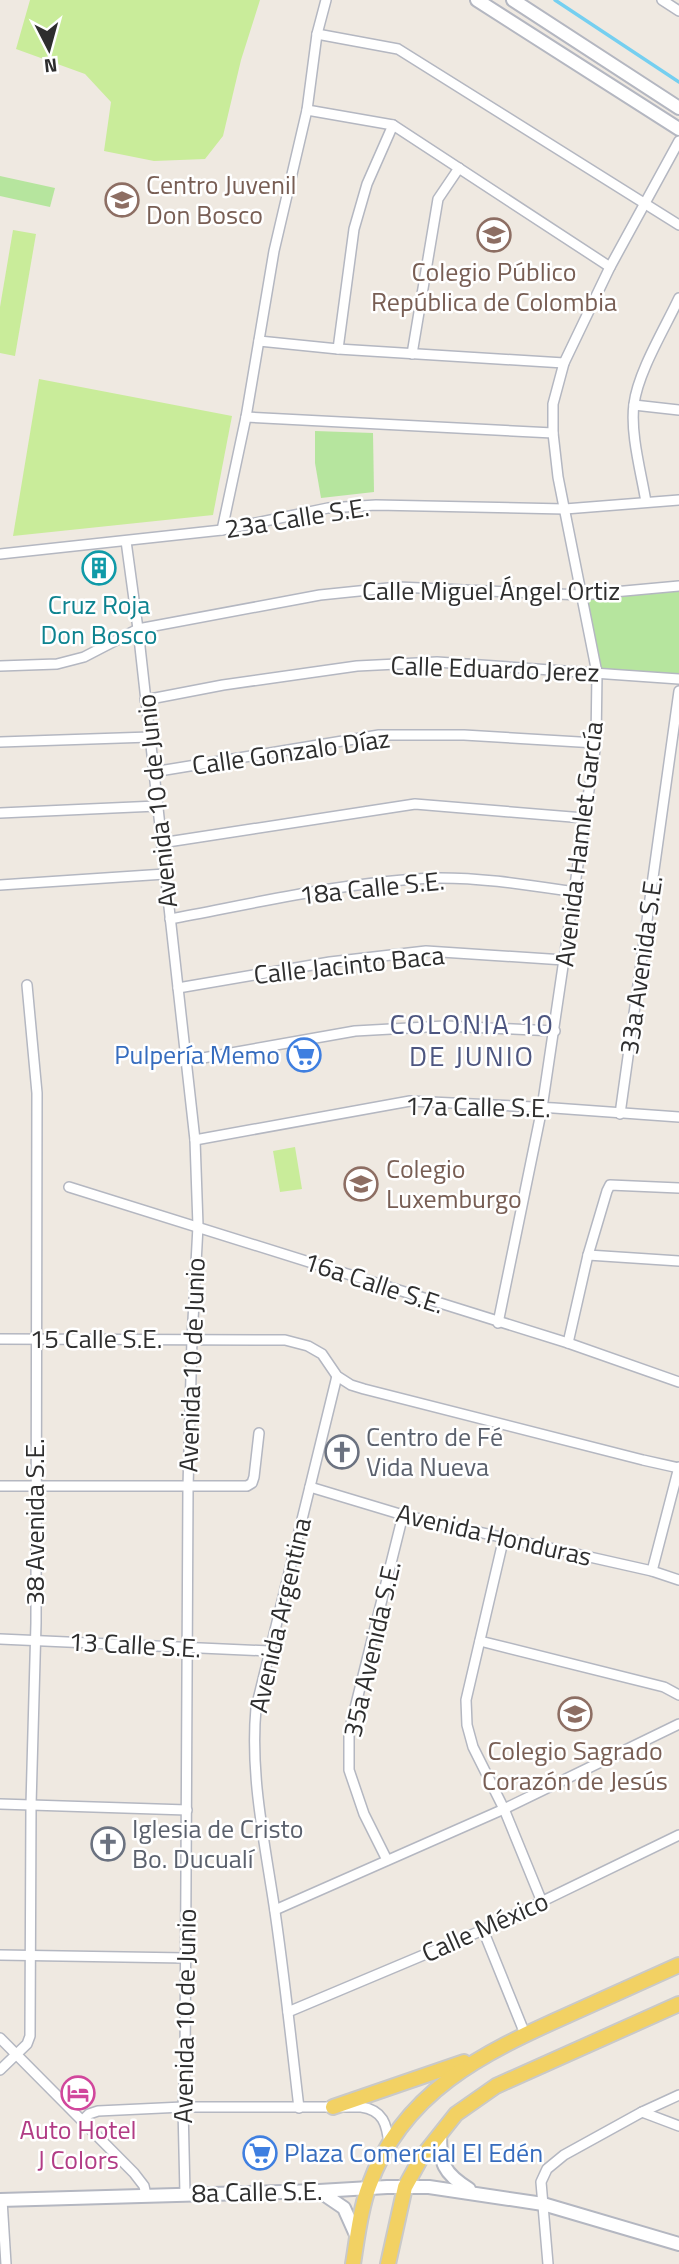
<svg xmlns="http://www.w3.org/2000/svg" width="679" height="2264" font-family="'Titillium Web',sans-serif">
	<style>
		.green { fill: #b6e59e }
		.pitch { fill: #c9ec9a }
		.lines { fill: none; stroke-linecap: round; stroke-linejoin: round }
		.stream { stroke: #75cff0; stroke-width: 3.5 }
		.street-casing { stroke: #b4b7c1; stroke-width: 12 }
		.secondary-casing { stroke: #b4b7c1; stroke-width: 16 }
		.primary-casing { stroke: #c9c9c9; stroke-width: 18 }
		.street { stroke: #fff; stroke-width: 9 }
		.secondary { stroke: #fff; stroke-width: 12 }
		.primary { stroke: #f2d163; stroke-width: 14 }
		.labels { text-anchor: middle; stroke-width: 5; stroke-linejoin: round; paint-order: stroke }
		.education-label { font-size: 26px; fill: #785e54; stroke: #fff; text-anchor: start }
		.street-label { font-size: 26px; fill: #2e2e2e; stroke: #fff }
		.culture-label { font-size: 26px; fill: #0d838f; stroke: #fff }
		.shop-label { font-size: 26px; fill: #366cbe; stroke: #fff; text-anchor: end }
		.worship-label { font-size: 26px; fill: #5b616d; stroke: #fff; text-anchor: start }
		.hotel-label { font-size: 26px; fill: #b23c85; stroke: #fff }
		.neighbourhood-label { font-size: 28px; letter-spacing: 2px; fill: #4d5680; stroke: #fff }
	</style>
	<rect width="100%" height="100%" fill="#efe9e1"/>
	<g class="green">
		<polygon points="0,176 55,188 50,207 0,196"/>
		<polygon points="315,431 373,433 374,492 321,498 315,463"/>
		<polygon points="679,586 679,679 597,673 581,595"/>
	</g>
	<g class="pitch">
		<polygon points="30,0 260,0 241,60 223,136 205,159 154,161 104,151 111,102 85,74 16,49"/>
		<polygon points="13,230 36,234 15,356 0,353 0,307"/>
		<polygon points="39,379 232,416 213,515 13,536"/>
		<polygon points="295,1147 302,1189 280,1192 273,1151"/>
	</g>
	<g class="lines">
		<polyline class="stream" points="555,0 679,82"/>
		<defs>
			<g id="street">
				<polyline points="662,0 679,11"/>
				<polyline points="317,34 398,49 679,225"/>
				<polyline points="307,110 393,125 610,267"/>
				<polyline points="259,341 338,349 564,363"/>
				<polyline points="338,349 354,229 367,184 393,125"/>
				<polyline points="412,354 438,199 459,168"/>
				<polyline points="634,405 679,410"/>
				<polyline points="246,417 553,433"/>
				<path d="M646 502C641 472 630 433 634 404 638 372 665 328 679 298"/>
				<polyline points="222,530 246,417 274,251 307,110 317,34 326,0"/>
				<polyline points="126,541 138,629 195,1140 198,1226 192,1339 188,1487 185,2068 183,2107 185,2194"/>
				<polyline points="0,554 222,530 328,508 376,505 565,509 679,500"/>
				<polyline points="0,666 57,664 84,657 138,629 320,595 398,587 581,595 679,586"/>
				<polyline points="145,700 223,685 357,666 437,662 679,679"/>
				<polyline points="0,742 150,737"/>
				<polyline points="153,772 379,735 464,735 596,743"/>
				<polyline points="0,813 157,806"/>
				<polyline points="161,843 415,804 584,818"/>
				<polyline points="0,885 165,874"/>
				<path d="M170 919C256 903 344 882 432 878 480 877 528 885 575 892"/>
				<polyline points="178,988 330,962 426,951 564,960"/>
				<polyline points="186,1061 355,1031 445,1026 555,1031"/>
				<polyline points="620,1114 679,691"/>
				<polyline points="195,1140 410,1101 554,1108 679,1117"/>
				<polyline points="69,1187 568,1343 679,1382"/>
				<polyline points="588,1255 679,1261"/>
				<polyline points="498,1323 542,1108 596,743 597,673 558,477 553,433 553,404 564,363 610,267 679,141"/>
				<polyline points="0,1339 285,1340 308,1346 322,1354 337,1376 351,1385 364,1389 643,1460 679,1468"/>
				<polyline points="568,1343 588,1255 607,1191 610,1185 679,1188"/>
				<polyline points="0,1486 247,1486 252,1483 254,1477 259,1433"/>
				<polyline points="310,1487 403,1515 652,1571 679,1580"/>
				<polyline points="504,1537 466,1700 467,1725 473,1747 504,1809 542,1902"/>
				<polyline points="652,1571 679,1467"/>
				<polyline points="0,1639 269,1651"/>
				<polyline points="480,1641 664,1687 679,1695"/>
				<polyline points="0,1804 187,1810"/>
				<polyline points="387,1860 364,1814 349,1770 349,1732 403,1515"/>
				<polyline points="275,1910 504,1809 679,1724"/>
				<polyline points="483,1930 525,2034"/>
				<polyline points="0,1955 186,1958"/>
				<polyline points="288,2012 483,1930 679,1835"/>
				<polyline points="0,2038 134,2173 144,2186 146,2195"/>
				<polyline points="0,2070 27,2044 30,2036 31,1805 36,1623 37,1093 27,985"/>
				<path d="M299 2108C291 2040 284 1972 274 1905 264 1839 250 1774 256 1708L337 1376"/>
				<polyline points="642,2112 679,2126"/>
				<path d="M83 2120 89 2114 98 2111 183 2107H361C383 2110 387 2124 389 2145"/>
				<polyline points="2,2200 6,2264"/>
				<polyline points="548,2264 541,2182 547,2169 564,2155 642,2112 679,2095"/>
			</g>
			<g id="secondary">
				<polyline points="477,0 679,129"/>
				<polyline points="513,0 679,108"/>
				<path d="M440 2134C440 2163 443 2173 469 2189"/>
				<polyline points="319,2191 344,2208 357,2237"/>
				<polyline points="0,2200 319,2191 387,2187 429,2187 543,2204 679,2244"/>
			</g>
			<g id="primary">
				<polyline points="333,2107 464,2062"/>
				<path d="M353 2264C357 2239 360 2210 369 2186 402 2092 483 2053 568 2015 605 1998 642 1982 679 1965"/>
				<polyline points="388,2264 405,2187 421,2158 456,2114 496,2086 679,2004"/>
			</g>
		</defs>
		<use href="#street" class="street-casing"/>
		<use href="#secondary" class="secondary-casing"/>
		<use href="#primary" class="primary-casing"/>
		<use href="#street" class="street"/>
		<use href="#secondary" class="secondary"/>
		<use href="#primary" class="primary"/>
	</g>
	<defs>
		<symbol id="school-ring" viewBox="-11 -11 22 22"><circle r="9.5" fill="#fff" stroke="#8d6e63" stroke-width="1.5"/><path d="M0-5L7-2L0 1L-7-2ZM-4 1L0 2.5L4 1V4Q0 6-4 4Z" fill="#8d6e63"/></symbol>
		<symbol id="building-ring" viewBox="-11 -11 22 22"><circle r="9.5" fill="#fff" stroke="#0f9aa8" stroke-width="1.5"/><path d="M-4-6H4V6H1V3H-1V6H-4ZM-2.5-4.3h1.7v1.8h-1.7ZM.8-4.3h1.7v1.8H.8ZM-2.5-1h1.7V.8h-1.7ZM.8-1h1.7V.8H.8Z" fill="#0f9aa8"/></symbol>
		<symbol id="supermarket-ring" viewBox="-11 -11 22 22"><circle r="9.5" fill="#fff" stroke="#3f7fe0" stroke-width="1.5"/><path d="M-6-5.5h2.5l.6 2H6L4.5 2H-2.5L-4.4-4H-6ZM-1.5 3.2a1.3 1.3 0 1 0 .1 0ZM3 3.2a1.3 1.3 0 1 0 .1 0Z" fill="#3f7fe0"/></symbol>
		<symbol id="church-ring" viewBox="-11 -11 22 22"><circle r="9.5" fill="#fff" stroke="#6b7280" stroke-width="1.5"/><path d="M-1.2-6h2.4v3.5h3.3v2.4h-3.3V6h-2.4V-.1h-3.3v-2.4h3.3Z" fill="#6b7280"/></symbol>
		<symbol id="hotel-ring" viewBox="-11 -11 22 22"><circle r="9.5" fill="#fff" stroke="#d1479c" stroke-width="1.5"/><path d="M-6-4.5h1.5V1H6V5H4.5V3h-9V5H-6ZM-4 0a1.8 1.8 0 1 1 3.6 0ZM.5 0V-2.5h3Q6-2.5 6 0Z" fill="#d1479c"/></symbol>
	</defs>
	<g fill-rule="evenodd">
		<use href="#school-ring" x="103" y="181" width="38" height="38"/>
		<use href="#school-ring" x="475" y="216" width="38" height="38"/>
		<use href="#building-ring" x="80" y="549" width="38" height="38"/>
		<use href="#supermarket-ring" x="285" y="1036" width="38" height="38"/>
		<use href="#school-ring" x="342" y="1165" width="38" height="38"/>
		<use href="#church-ring" x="323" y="1433" width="38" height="38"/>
		<use href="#school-ring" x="556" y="1695" width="38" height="38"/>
		<use href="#church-ring" x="89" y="1825" width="38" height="38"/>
		<use href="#hotel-ring" x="59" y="2074" width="38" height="38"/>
		<use href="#supermarket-ring" x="241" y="2134" width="38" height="38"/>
	</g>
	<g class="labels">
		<g class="education-label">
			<text x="146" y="194">Centro Juvenil<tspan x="146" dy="30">Don Bosco</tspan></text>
			<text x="494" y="281" text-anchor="middle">Colegio Público<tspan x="494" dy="30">República de Colombia</tspan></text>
			<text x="386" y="1178">Colegio<tspan x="386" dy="30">Luxemburgo</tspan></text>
			<text x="575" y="1760" text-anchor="middle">Colegio Sagrado<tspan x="575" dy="30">Corazón de Jesús</tspan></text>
		</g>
		<g class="street-label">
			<text transform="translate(297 518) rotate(-9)" y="9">23a Calle S.E.</text>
			<text x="491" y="600">Calle Miguel Ángel Ortiz</text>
			<text transform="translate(495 669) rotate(2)" y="9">Calle Eduardo Jerez</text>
			<text transform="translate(291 752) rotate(-8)" y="9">Calle Gonzalo Díaz</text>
			<text transform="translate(157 801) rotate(-96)" y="9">Avenida 10 de Junio</text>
			<text transform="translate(579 844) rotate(-83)" y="9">Avenida Hamlet García</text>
			<text transform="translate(372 888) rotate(-6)" y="9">18a Calle S.E.</text>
			<text transform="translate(349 965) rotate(-6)" y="9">Calle Jacinto Baca</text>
			<text transform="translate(641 965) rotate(-82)" y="9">33a Avenida S.E.</text>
			<text transform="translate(478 1107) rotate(1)" y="9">17a Calle S.E.</text>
			<text transform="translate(374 1283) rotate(18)" y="9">16a Calle S.E.</text>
			<text x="96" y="1348">15 Calle S.E.</text>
			<text transform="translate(192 1365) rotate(-88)" y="9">Avenida 10 de Junio</text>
			<text transform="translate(35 1522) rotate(-90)" y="9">38 Avenida S.E.</text>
			<text transform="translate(494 1535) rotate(13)" y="9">Avenida Honduras</text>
			<text transform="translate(280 1615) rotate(-77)" y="9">Avenida Argentina</text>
			<text transform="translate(135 1645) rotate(3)" y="9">13 Calle S.E.</text>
			<text transform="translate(372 1649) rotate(-77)" y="9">35a Avenida S.E.</text>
			<text transform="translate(485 1927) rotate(-24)" y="9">Calle México</text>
			<text transform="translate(185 2016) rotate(-89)" y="9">Avenida 10 de Junio</text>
			<text transform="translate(257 2192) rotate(-1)" y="9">8a Calle S.E.</text>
		</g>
		<g class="culture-label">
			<text x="99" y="614">Cruz Roja<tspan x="99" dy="30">Don Bosco</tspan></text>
		</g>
		<g class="shop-label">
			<text x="280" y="1064">Pulpería Memo</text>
			<text x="284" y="2162" text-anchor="start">Plaza Comercial El Edén</text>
		</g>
		<g class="worship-label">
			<text x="366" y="1446">Centro de Fé<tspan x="366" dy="30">Vida Nueva</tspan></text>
			<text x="132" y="1838">Iglesia de Cristo<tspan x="132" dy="30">Bo. Ducualí</tspan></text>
		</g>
		<g class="hotel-label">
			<text x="78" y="2139">Auto Hotel<tspan x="78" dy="30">J Colors</tspan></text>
		</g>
		<g class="neighbourhood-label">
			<text x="472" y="1034">COLONIA 10<tspan x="472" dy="32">DE JUNIO</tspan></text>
		</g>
	</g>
	<g transform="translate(49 49) rotate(174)" stroke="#ffffff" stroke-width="5" paint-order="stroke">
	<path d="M0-5L12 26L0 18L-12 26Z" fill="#2e2e2e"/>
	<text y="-10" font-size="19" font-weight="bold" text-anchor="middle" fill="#2e2e2e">N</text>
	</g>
</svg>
